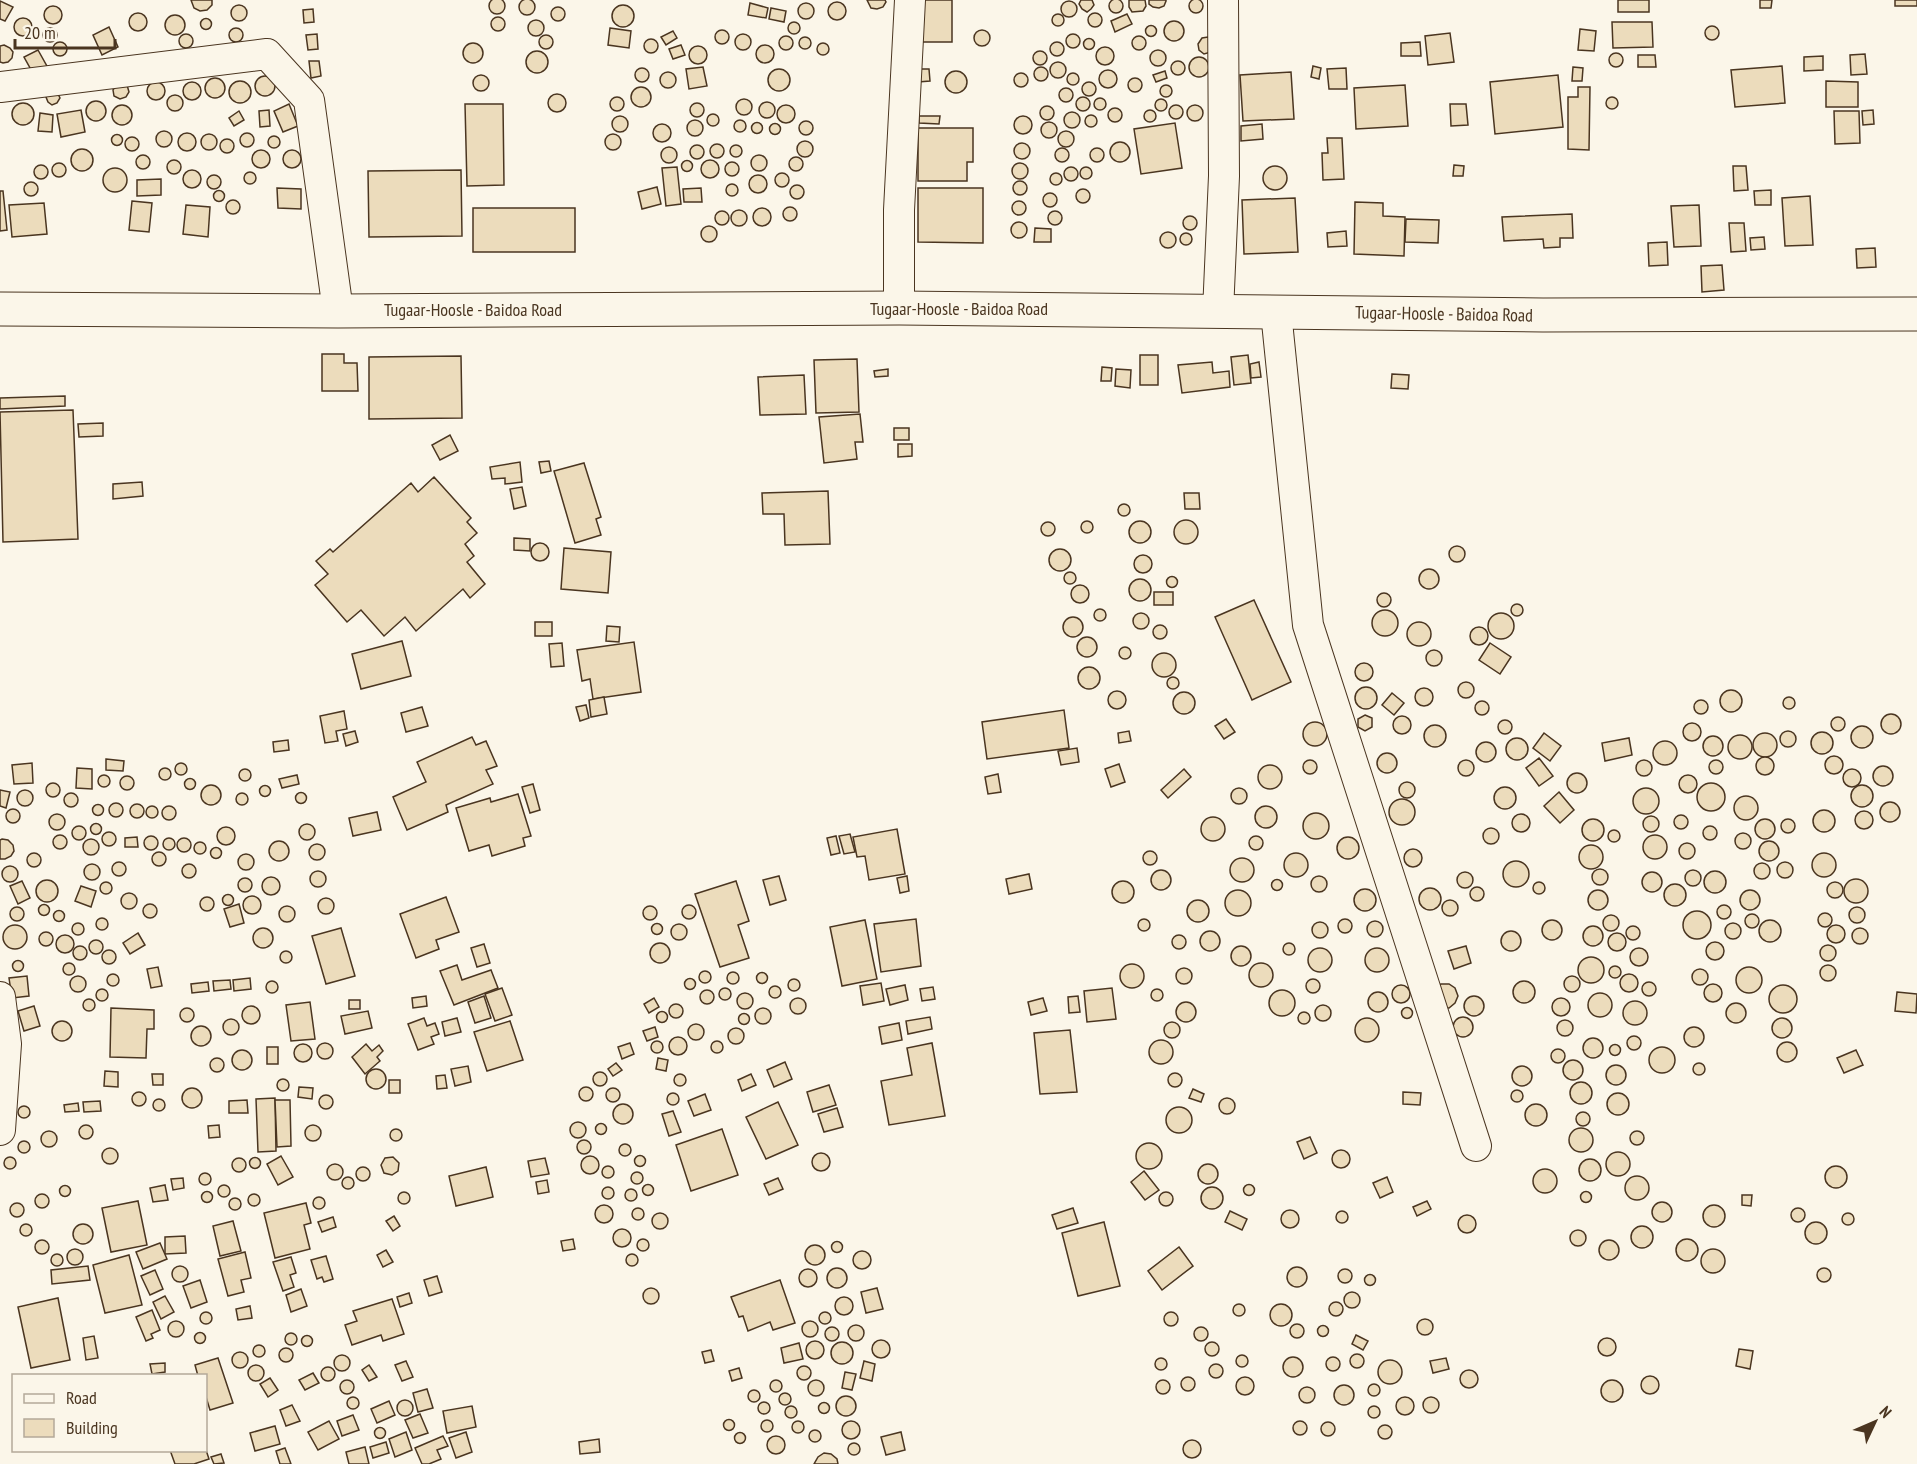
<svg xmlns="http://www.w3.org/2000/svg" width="1917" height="1464" font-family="'PT Sans Narrow',sans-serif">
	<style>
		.building { fill: #ecdcbc; stroke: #4a3520; stroke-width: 1.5 }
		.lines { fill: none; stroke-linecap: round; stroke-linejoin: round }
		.street-casing { stroke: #4a3520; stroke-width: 32 }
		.secondary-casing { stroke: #4a3520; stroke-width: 35 }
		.street { stroke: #fbf6e9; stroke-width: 30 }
		.secondary { stroke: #fbf6e9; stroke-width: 33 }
		.labels { text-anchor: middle; stroke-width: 4.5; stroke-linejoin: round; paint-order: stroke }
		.street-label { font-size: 18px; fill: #4a3520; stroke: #fbf6e9 }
	</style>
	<rect width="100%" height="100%" fill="#fbf6e9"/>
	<g class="building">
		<circle cx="497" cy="6" r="8"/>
		<circle cx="527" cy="7" r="8"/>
		<circle cx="1116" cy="6" r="7"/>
		<circle cx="1196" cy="6" r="7"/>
		<polygon points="191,0 212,0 212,5 207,10 200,11 194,8"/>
		<polygon points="867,0 885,0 886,2 883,7 877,9 871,8"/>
		<polygon points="919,0 952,0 952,42 920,42"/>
		<polygon points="1081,0 1092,0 1094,5 1091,9 1087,12 1082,9 1079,4"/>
		<polygon points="1129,0 1145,0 1146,6 1143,11 1132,12 1129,7"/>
		<polygon points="1149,0 1166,0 1166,1 1164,6 1159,8 1153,7 1149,4"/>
		<rect x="1618" y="0" width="31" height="12"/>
		<polygon points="1760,0 1772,0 1771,8 1760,8"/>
		<rect x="1895" y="0" width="22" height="6"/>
		<polygon points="0,1 13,7 5,21 0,19"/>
		<circle cx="1069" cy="9" r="8"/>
		<circle cx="837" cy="11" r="9"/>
		<polygon points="750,3 768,8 766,18 748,15"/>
		<circle cx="806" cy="11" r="8"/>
		<circle cx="239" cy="13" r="8"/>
		<circle cx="623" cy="16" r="11"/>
		<circle cx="53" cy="15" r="9"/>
		<circle cx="558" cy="14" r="7"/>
		<polygon points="771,8 786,11 784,22 769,19"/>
		<polygon points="313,9 314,22 304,23 303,10"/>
		<circle cx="1095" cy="20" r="7"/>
		<circle cx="138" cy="22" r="9"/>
		<polygon points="1127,14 1132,24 1115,32 1111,21"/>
		<circle cx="1058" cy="20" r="6"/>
		<circle cx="175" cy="25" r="10"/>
		<circle cx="498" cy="24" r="7"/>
		<circle cx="23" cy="27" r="9"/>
		<circle cx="206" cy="24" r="5.5"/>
		<circle cx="536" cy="28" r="8"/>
		<circle cx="1174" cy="31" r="10"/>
		<circle cx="794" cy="28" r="6"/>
		<polygon points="1612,22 1652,22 1653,47 1613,48"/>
		<circle cx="1151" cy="31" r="5.5"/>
		<circle cx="1712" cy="33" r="7"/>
		<polygon points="109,27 118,47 102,55 93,35"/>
		<circle cx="50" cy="35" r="7"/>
		<circle cx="236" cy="35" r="7"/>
		<polygon points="610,28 631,31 629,48 608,45"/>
		<polygon points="1580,29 1596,31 1594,51 1578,50"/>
		<circle cx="982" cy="38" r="8"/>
		<circle cx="722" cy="37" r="7"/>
		<polygon points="673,31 677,38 666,45 661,37"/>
		<polygon points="1450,33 1454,62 1428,65 1425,36"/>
		<circle cx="186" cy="41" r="7"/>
		<circle cx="743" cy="42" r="8"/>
		<polygon points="317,34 318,49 308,50 306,35"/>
		<circle cx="1073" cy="41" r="7"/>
		<circle cx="546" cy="42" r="7"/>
		<circle cx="1139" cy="43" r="7"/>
		<circle cx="786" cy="43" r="7"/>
		<polygon points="1208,37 1213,41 1211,52 1204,54 1199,50 1198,44 1202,38"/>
		<circle cx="805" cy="43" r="6"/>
		<circle cx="1089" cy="44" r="5.5"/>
		<circle cx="651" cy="46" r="7"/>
		<circle cx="1057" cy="49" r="7"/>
		<polygon points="1420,42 1421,56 1401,56 1401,43"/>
		<circle cx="60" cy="49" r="7"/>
		<circle cx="823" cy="49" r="6"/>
		<circle cx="473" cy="53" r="10"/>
		<circle cx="765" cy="54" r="9"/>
		<polygon points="4,45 10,48 13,52 12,58 8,62 3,63 0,62 0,46"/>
		<polygon points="681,45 685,55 673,59 669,49"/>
		<circle cx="698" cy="55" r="9"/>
		<circle cx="1105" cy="56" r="9"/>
		<polygon points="38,50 48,68 34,75 24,57"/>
		<circle cx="1158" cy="58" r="8"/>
		<circle cx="1040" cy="58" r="7"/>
		<circle cx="537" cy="62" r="11"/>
		<circle cx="1616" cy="60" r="7"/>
		<polygon points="1865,54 1867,74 1851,75 1850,55"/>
		<polygon points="1638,55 1655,55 1656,67 1638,67"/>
		<polygon points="1823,56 1823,70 1804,71 1804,57"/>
		<circle cx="1199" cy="67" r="10"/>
		<polygon points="309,61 319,61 321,76 311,78"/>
		<circle cx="1178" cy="68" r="7"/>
		<circle cx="1058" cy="70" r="8"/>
		<polygon points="1313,66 1321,68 1319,79 1311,77"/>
		<polygon points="1782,66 1785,103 1735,107 1731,70"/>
		<polygon points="703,67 707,86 689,89 686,69"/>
		<polygon points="1573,67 1583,68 1582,81 1572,81"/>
		<circle cx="1041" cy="74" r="7"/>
		<circle cx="642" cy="75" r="7"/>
		<polygon points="1346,68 1347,89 1329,89 1327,69"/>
		<polygon points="917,69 929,69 930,81 918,82"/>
		<circle cx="779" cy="80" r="11"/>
		<circle cx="1108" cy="79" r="9"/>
		<polygon points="1165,71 1167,78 1156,82 1153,75"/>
		<circle cx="956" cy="82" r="11"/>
		<polygon points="1291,72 1294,119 1243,121 1240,75"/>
		<circle cx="668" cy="80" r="8"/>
		<circle cx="1073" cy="79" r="6"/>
		<circle cx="1021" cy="80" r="7"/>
		<polygon points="1558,75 1563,127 1495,134 1490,82"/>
		<circle cx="481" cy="83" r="8"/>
		<circle cx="265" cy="86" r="10"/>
		<circle cx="215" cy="88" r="10"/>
		<circle cx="1135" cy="85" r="7"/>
		<circle cx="240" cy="92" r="11"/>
		<polygon points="1826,81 1858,82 1858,107 1826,107"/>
		<circle cx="1089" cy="89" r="7"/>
		<circle cx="192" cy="91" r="9"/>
		<circle cx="156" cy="91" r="9"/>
		<circle cx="1166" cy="91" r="6"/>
		<polygon points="116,85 127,85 129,92 126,97 120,99 114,96 113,90"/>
		<polygon points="1405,85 1408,126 1356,129 1354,88"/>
		<polygon points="1578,87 1590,87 1589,150 1568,149 1568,97 1578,97"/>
		<circle cx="641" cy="97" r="10"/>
		<circle cx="1066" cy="95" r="7"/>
		<polygon points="49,92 58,94 60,98 57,103 52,105 48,102 46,97"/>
		<circle cx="557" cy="103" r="9"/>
		<circle cx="175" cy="103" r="8"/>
		<circle cx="617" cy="104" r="7"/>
		<circle cx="1612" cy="103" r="6"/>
		<circle cx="1083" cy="104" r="7"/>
		<circle cx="1100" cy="104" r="6"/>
		<circle cx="744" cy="107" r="8"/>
		<circle cx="1161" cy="105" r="6"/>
		<circle cx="96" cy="111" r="10"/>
		<circle cx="767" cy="110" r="8"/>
		<circle cx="697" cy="110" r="7"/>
		<circle cx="23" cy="114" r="11"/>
		<polygon points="289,104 298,126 283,132 274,111"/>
		<polygon points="465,104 503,104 504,185 467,186"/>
		<polygon points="1450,104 1466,104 1468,125 1451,126"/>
		<circle cx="1176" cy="112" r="7"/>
		<circle cx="786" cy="114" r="9"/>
		<circle cx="1195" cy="113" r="8"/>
		<circle cx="122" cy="115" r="10"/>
		<circle cx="1047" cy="113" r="7"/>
		<circle cx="1115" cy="115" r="7"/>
		<circle cx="1150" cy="116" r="6"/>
		<polygon points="81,110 85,132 61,137 57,114"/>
		<polygon points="269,110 270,126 260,127 259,111"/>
		<polygon points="1873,110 1874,124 1863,125 1862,111"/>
		<polygon points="239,111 244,120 234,126 229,118"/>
		<polygon points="1834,111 1859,111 1860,143 1835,144"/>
		<circle cx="1072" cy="120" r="8"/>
		<polygon points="40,113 53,115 52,132 38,131"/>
		<circle cx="713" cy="120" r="6"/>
		<circle cx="1091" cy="121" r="6"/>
		<circle cx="1023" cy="125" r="9"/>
		<polygon points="919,116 940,116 939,124 919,123"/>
		<circle cx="620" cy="124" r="8"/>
		<circle cx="695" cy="128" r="8"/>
		<circle cx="740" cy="126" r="6"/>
		<circle cx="806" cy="128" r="7"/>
		<circle cx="1049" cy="130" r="8"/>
		<circle cx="757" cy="128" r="5.5"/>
		<polygon points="1175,123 1182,168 1141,174 1134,129"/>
		<circle cx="775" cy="129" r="5.5"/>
		<polygon points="1262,124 1263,139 1241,141 1241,126"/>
		<circle cx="662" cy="133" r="9"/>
		<polygon points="918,128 973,128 973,162 967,162 967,181 918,181"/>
		<circle cx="164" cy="139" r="8"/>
		<circle cx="1066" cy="139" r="8"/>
		<circle cx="247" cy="140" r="7"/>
		<circle cx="187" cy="142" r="9"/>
		<circle cx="209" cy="142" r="8"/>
		<circle cx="117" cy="140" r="5.5"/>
		<circle cx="613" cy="142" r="8"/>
		<circle cx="274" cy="142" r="6"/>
		<circle cx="132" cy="144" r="7"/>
		<polygon points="1327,138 1342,138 1344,179 1323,180 1322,153 1328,153"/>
		<circle cx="227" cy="146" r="7"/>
		<circle cx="805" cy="149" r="8"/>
		<circle cx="1120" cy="152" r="10"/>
		<circle cx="1022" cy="151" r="8"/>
		<circle cx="717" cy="151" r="7"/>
		<circle cx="736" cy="151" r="6"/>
		<circle cx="697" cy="152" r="7"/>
		<circle cx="669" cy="155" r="8"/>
		<circle cx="1097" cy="155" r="7"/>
		<circle cx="1062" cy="155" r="7"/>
		<circle cx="82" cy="160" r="11"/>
		<circle cx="292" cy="159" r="9"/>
		<circle cx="261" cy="159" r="9"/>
		<circle cx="759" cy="163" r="8"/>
		<circle cx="143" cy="162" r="7"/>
		<circle cx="796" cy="164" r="7"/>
		<circle cx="710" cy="169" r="9"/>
		<circle cx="174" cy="167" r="7"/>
		<circle cx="687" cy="166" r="5.5"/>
		<circle cx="732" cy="169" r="7"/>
		<circle cx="1020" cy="171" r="8"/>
		<circle cx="59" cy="170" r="7"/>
		<circle cx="41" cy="172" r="7"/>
		<polygon points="1454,165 1464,166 1463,176 1453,176"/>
		<circle cx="1275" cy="178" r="12"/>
		<polygon points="1733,166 1746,166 1748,190 1734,191"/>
		<circle cx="1071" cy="174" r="7"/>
		<polygon points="677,167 681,204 666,206 662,168"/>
		<circle cx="1086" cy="173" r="6"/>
		<circle cx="115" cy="180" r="12"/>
		<circle cx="192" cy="179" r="9"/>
		<polygon points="461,170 462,236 369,237 368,171"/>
		<circle cx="250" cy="178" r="6"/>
		<circle cx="1056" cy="179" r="6"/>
		<circle cx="782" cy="180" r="7"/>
		<circle cx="214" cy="182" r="7"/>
		<circle cx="758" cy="184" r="9"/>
		<polygon points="161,179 161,195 137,196 137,180"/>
		<circle cx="1020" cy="188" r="7"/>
		<circle cx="31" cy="189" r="7"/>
		<circle cx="732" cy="190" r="6"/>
		<circle cx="797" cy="192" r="7"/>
		<polygon points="657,187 661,204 642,209 638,192"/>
		<polygon points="277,188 301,189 301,209 278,208"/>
		<polygon points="701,188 702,202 684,202 683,189"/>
		<polygon points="918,188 983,188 983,243 918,242"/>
		<circle cx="1083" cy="196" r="7"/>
		<polygon points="1771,190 1771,205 1755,205 1754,191"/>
		<circle cx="219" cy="196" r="5.5"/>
		<polygon points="0,191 3,191 7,230 0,231"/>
		<circle cx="1050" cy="200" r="7"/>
		<polygon points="1810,196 1813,245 1785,246 1782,198"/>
		<polygon points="1295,198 1298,252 1244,254 1242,200"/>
		<circle cx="233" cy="207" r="7"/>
		<circle cx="1019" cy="208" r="7"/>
		<polygon points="132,201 152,203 149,232 129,230"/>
		<polygon points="1355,202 1383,203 1383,216 1405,217 1404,256 1354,254"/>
		<polygon points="44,203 47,234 12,237 9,205"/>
		<polygon points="186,205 210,207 208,237 183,234"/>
		<polygon points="1699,205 1701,246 1674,247 1671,206"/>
		<circle cx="790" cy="214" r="7"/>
		<circle cx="762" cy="217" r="9"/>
		<rect x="473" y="208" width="102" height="44"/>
		<circle cx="739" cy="218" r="8"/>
		<circle cx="1055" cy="218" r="7"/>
		<circle cx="722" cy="218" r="7"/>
		<polygon points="1572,214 1573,238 1560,238 1560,247 1544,248 1543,239 1504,241 1502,217"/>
		<circle cx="1190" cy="223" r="7"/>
		<polygon points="1406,219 1439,220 1438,243 1405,242"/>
		<circle cx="1019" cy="230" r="8"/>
		<polygon points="1729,223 1744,223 1746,251 1731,252"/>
		<circle cx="709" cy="234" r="8"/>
		<polygon points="1035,228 1051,229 1051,242 1034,242"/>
		<polygon points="1346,231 1347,246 1328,247 1327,233"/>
		<circle cx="1168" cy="240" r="8"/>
		<circle cx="1186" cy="239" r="6"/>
		<polygon points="1764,237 1765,249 1751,250 1750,238"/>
		<polygon points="1667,242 1668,265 1649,266 1648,243"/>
		<polygon points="1875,248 1876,267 1857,268 1856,249"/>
		<polygon points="1722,265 1724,290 1702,292 1701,266"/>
		<polygon points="322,354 344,354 344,363 357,363 358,391 322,391"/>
		<rect x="1140" y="355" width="18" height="30"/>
		<polygon points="1248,355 1251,383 1234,385 1231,357"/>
		<polygon points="461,356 462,418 369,419 369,357"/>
		<polygon points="857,359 859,412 816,413 814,360"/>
		<polygon points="1212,362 1213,373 1229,371 1230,387 1182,393 1178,365"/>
		<polygon points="1259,362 1261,377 1251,378 1250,364"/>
		<polygon points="1102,367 1112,368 1111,381 1101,381"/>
		<polygon points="888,369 888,376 875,377 874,371"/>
		<polygon points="1116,369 1131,370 1130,388 1115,386"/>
		<polygon points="1392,374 1409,375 1408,389 1391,388"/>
		<polygon points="804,375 806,414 760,415 758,377"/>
		<polygon points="65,396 65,406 0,409 0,398"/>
		<polygon points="73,410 78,539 3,542 0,412"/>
		<polygon points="860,414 863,442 855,442 857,459 824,463 819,417"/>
		<polygon points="103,423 103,436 79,437 78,424"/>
		<rect x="894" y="428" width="15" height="12"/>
		<polygon points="450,435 458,451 440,460 432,445"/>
		<polygon points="898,444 912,444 912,456 898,457"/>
		<polygon points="549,461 551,471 541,473 539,462"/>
		<polygon points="520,462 522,482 505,484 505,478 492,479 490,467"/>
		<polygon points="584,463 601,517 596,519 601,535 575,543 554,471"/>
		<polygon points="434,477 471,518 467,522 477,533 465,544 474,556 467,562 485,584 470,598 463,589 416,631 405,617 384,636 361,610 347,622 315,585 328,574 316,561 330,549 333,552 411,483 418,492"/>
		<polygon points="142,482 143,496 113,499 113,484"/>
		<polygon points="522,487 526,506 514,509 510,489"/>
		<polygon points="828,491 830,544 785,545 784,514 763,514 762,493"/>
		<polygon points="1184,493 1199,493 1200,509 1185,509"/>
		<circle cx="1124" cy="510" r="6"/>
		<circle cx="1186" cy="532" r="12"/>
		<circle cx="1087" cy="527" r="6"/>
		<circle cx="1140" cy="532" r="11"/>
		<circle cx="1048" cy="529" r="7"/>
		<polygon points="514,538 530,539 530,551 514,550"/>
		<circle cx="540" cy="552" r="9"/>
		<circle cx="1457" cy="554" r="8"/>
		<polygon points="564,548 611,552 608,593 561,589"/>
		<circle cx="1060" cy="560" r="11"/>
		<circle cx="1143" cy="564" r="9"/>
		<circle cx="1429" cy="579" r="10"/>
		<circle cx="1070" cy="578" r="6"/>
		<circle cx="1172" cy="582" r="5.5"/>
		<circle cx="1140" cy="590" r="11"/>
		<circle cx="1080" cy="594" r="9"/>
		<rect x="1154" y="592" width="19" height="13"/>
		<circle cx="1384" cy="600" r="7"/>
		<polygon points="1254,600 1291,682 1252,700 1215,617"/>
		<circle cx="1517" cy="610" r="6"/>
		<circle cx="1100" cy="615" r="6"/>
		<circle cx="1385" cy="623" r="13"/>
		<circle cx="1501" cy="626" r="13"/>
		<circle cx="1141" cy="621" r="8"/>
		<circle cx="1073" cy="627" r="10"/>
		<rect x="535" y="622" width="17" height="14"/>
		<circle cx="1419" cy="634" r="12"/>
		<circle cx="1160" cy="632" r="7"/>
		<polygon points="607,626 620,627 619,642 606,641"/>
		<circle cx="1479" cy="636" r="9"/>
		<circle cx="1087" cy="647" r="10"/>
		<polygon points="402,641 411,676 361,689 352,654"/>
		<polygon points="634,642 641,692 593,699 590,679 582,681 577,650"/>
		<polygon points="562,643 564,666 551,667 549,644"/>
		<polygon points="1490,643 1511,657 1500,674 1479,660"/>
		<circle cx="1125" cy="653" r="6"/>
		<circle cx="1434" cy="658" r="8"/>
		<circle cx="1164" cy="665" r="12"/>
		<circle cx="1364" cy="672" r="9"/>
		<circle cx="1089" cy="678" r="11"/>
		<circle cx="1173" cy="683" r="6"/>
		<circle cx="1466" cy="690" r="8"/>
		<circle cx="1366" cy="698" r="11"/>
		<circle cx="1424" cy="697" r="9"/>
		<circle cx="1731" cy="701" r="11"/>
		<circle cx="1117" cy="700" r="9"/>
		<circle cx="1184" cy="703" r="11"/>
		<polygon points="1392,693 1404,703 1394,715 1382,705"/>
		<circle cx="1789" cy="703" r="6"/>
		<polygon points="604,697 607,714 591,717 589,700"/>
		<circle cx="1701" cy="707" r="7"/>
		<circle cx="1482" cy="708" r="7"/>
		<polygon points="586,705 589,718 580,721 576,707"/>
		<polygon points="422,707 428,726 406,732 401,713"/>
		<polygon points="1064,710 1069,748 987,759 982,722"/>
		<polygon points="344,711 347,729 336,731 338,741 325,743 320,716"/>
		<circle cx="1891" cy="724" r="10"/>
		<polygon points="1365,715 1372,718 1372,727 1365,731 1358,727 1358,719"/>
		<circle cx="1402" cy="725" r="9"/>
		<circle cx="1838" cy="724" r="7"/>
		<polygon points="1226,719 1235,732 1224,739 1215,726"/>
		<circle cx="1505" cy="727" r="7"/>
		<circle cx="1315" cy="734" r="12"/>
		<circle cx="1692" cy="732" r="9"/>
		<circle cx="1435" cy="736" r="11"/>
		<circle cx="1862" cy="737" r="11"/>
		<circle cx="1788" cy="739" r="8"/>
		<polygon points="355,731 358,742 346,746 343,734"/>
		<polygon points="1129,731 1131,741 1119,743 1118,733"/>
		<circle cx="1822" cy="743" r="11"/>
		<polygon points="1544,733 1561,746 1550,761 1533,748"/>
		<circle cx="1765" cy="745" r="12"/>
		<circle cx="1740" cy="747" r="12"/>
		<circle cx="1713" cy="746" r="10"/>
		<polygon points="472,737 476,745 486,741 497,766 486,770 493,784 446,805 448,812 407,830 393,797 426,782 417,762"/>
		<circle cx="1517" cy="749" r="11"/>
		<polygon points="1629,738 1632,755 1605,761 1602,743"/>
		<polygon points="288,740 289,750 274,752 273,742"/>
		<circle cx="1665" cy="753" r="12"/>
		<circle cx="1486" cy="752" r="10"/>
		<polygon points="1077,748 1079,762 1061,765 1058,751"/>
		<circle cx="1387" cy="763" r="10"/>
		<circle cx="1834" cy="765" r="9"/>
		<circle cx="1765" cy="766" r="9"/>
		<polygon points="1539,758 1553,776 1539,786 1526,768"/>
		<polygon points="106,759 124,761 123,771 106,770"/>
		<circle cx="1716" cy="767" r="7"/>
		<circle cx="1310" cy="767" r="7"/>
		<circle cx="1466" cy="768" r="8"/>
		<circle cx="1644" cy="768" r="8"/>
		<polygon points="32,763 33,783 14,784 12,765"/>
		<circle cx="181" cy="769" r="6"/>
		<polygon points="1119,764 1125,782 1111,787 1105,769"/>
		<circle cx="1270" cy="777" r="12"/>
		<circle cx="1883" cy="776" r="10"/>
		<circle cx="165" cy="774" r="6"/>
		<polygon points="77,768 92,769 92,789 76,788"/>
		<circle cx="245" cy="775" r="6"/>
		<polygon points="1184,769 1191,777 1168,798 1161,790"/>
		<circle cx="1852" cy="778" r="9"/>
		<circle cx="1577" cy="783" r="10"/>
		<polygon points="998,774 1001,792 988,794 985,777"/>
		<circle cx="104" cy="781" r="6"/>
		<polygon points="297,775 299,784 282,788 279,779"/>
		<circle cx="1688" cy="784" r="9"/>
		<circle cx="127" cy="783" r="7"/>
		<circle cx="190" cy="784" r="5.5"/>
		<circle cx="1407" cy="790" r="8"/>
		<circle cx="53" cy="790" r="7"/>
		<circle cx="1711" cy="797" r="14"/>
		<polygon points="533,784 540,810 530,813 522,787"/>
		<circle cx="211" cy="795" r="10"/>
		<circle cx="1862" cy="796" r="11"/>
		<circle cx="265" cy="791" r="5.5"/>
		<circle cx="1505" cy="798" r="11"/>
		<circle cx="1239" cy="796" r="8"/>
		<circle cx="1646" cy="801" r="13"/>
		<polygon points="0,790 10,792 6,808 0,806"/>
		<circle cx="25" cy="798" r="8"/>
		<polygon points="1559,792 1574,810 1560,823 1544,806"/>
		<circle cx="301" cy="798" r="5.5"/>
		<circle cx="242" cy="799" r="6"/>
		<circle cx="71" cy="800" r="7"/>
		<polygon points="518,794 531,836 523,838 525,846 492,856 489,845 469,851 456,808 490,798 491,802"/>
		<circle cx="1746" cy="808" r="12"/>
		<circle cx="1402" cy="812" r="13"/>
		<circle cx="1890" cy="812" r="10"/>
		<circle cx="116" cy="810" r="7"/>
		<circle cx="137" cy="811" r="7"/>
		<circle cx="98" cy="810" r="5.5"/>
		<circle cx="152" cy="812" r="6"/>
		<circle cx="1266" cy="817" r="11"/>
		<circle cx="169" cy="813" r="7"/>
		<circle cx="13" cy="816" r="7"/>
		<circle cx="1824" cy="821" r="11"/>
		<circle cx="1864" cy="820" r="9"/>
		<polygon points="377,812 381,830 353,836 349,818"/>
		<circle cx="1316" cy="826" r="13"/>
		<circle cx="1521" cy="823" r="9"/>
		<circle cx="57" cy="822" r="8"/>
		<circle cx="1681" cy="822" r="7"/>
		<circle cx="1651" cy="824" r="8"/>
		<circle cx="1213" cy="829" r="12"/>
		<circle cx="1788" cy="826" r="7"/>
		<circle cx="1765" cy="829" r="10"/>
		<circle cx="1593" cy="830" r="11"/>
		<circle cx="96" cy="829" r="5.5"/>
		<circle cx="307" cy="832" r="8"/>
		<circle cx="79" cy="833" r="7"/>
		<circle cx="1710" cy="833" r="7"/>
		<circle cx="226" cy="836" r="9"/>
		<circle cx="1491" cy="836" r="8"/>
		<polygon points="897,829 905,874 869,880 865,856 857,857 853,837"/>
		<circle cx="1614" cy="836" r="6"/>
		<circle cx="109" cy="839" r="7"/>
		<circle cx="1743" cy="841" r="8"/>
		<polygon points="850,834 855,852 844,854 839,836"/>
		<circle cx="60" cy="842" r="7"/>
		<circle cx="1655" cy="847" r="12"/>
		<circle cx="1256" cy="843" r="7"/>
		<polygon points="836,836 840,853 831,855 827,838"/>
		<circle cx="151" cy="843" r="7"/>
		<circle cx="1348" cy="848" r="11"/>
		<polygon points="137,837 138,847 125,847 125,838"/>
		<circle cx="184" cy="845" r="7"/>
		<circle cx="169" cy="844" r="6"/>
		<polygon points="2,839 8,840 13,845 14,851 11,856 5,859 0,859 0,840"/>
		<circle cx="91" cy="847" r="8"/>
		<circle cx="1769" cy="851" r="10"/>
		<circle cx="279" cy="851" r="10"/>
		<circle cx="200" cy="848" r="6"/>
		<circle cx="1687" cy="851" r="8"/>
		<circle cx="317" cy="852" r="8"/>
		<circle cx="1591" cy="857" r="12"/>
		<circle cx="216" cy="853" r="5.5"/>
		<circle cx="1413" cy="858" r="9"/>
		<circle cx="1150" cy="858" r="7"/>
		<circle cx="159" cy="859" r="7"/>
		<circle cx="1824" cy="865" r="12"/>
		<circle cx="1296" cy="865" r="12"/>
		<circle cx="34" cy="860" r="7"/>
		<circle cx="246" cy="862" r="8"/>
		<circle cx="1242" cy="870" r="12"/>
		<circle cx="1516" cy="874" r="13"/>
		<circle cx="1785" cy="870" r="8"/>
		<circle cx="119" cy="869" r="7"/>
		<circle cx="1762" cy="871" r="8"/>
		<circle cx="92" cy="872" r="8"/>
		<circle cx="189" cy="871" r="7"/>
		<circle cx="10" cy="874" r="8"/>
		<circle cx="1600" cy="877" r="8"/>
		<circle cx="1161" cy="880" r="10"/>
		<circle cx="1693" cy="878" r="8"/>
		<circle cx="1715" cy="882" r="11"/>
		<circle cx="318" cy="879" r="8"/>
		<circle cx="1465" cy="880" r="8"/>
		<circle cx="1652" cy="882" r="10"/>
		<polygon points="1029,874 1032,889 1009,894 1006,879"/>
		<polygon points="779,876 786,900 770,905 763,880"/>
		<polygon points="907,876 909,891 900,893 897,878"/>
		<circle cx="1319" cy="884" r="8"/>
		<circle cx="271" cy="886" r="9"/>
		<circle cx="245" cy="885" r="7"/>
		<circle cx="1856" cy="891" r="12"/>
		<circle cx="1277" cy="885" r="5.5"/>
		<circle cx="47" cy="891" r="11"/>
		<polygon points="22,881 30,898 18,904 10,886"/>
		<polygon points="736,881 749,921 738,925 749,958 720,967 695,894"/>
		<circle cx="1123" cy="892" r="11"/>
		<circle cx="1539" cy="888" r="6"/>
		<circle cx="106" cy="888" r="6"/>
		<circle cx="1835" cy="890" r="8"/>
		<circle cx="1675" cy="895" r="11"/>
		<polygon points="81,886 96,891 91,907 75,901"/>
		<circle cx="1477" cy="894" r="7"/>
		<circle cx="1430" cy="899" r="11"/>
		<circle cx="1365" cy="900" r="11"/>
		<circle cx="1598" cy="900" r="10"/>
		<circle cx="1750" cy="900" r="10"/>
		<circle cx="1238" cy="903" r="13"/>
		<circle cx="129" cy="901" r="8"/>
		<circle cx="228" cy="900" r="5.5"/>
		<circle cx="252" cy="905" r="9"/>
		<circle cx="207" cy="904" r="7"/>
		<polygon points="446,897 459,932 436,940 439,949 416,958 400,914"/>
		<circle cx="326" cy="906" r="8"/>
		<circle cx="1450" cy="908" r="8"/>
		<circle cx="1198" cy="911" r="11"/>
		<circle cx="150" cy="911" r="7"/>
		<polygon points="239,904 244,923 230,927 224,909"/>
		<circle cx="44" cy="910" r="5.5"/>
		<circle cx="1724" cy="912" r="7"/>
		<circle cx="689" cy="912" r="7"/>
		<circle cx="287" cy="914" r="8"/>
		<circle cx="650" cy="913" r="7"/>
		<circle cx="1857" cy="915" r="8"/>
		<circle cx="17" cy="914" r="7"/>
		<circle cx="59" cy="916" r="5.5"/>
		<circle cx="1697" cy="925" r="14"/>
		<circle cx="1825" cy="920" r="7"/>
		<circle cx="1752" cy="921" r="7"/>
		<circle cx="1611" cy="923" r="8"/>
		<circle cx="102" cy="924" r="6"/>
		<polygon points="916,919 921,966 881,972 874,924"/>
		<circle cx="1144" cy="925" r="6"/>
		<circle cx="1345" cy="926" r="7"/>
		<circle cx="1552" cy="930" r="10"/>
		<polygon points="865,920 877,979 842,986 830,927"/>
		<circle cx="1770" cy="931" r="11"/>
		<circle cx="1375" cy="929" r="8"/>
		<circle cx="1320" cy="930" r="8"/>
		<circle cx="78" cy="929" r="6"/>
		<circle cx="1733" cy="931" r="8"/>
		<circle cx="657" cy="929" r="5.5"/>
		<circle cx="679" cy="932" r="8"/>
		<circle cx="15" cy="937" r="12"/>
		<circle cx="1836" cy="934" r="9"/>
		<circle cx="1593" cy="936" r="10"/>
		<circle cx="1633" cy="933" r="7"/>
		<circle cx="1860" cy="936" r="8"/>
		<circle cx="263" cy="938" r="10"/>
		<polygon points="341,928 355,976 326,984 312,936"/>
		<circle cx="1511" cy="941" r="10"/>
		<circle cx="1210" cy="941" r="10"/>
		<circle cx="46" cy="939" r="7"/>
		<circle cx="1617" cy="942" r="9"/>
		<polygon points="138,933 145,945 130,954 123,943"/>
		<circle cx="1179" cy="942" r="7"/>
		<circle cx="65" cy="944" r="9"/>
		<circle cx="96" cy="947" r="7"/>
		<circle cx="1715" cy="951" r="9"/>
		<circle cx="1289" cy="949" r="6"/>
		<circle cx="660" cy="953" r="10"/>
		<polygon points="484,944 490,963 477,967 471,948"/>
		<circle cx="1828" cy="953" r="8"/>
		<circle cx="1241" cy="956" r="10"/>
		<polygon points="1466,946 1471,963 1454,969 1448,951"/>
		<circle cx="80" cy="953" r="7"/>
		<circle cx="1639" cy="957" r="9"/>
		<circle cx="1320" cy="960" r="12"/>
		<circle cx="1377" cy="960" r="12"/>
		<circle cx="109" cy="957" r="7"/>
		<circle cx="286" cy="957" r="6"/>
		<circle cx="1591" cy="970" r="13"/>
		<circle cx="18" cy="966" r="5.5"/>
		<circle cx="1261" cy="975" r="12"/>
		<circle cx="69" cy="969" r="6"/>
		<circle cx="1132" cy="976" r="12"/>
		<polygon points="457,965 462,980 491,970 498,988 454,1005 440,971"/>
		<circle cx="1828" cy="973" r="8"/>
		<circle cx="1615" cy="972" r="6"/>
		<circle cx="1749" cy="980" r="13"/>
		<polygon points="158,967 162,986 151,988 147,969"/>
		<circle cx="1184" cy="976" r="8"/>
		<circle cx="1700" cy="977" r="8"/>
		<circle cx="705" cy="977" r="6"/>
		<circle cx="733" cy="978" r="6"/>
		<circle cx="762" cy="978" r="5.5"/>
		<circle cx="113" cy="980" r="6"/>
		<circle cx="1629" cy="983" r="9"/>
		<polygon points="27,976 29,996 12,998 9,978"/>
		<circle cx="78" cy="984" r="8"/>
		<circle cx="1572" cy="984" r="8"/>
		<polygon points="250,978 251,989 234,991 233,980"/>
		<circle cx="794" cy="985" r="6"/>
		<circle cx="690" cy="984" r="5.5"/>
		<circle cx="1313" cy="986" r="7"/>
		<polygon points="230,980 231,989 214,991 213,981"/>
		<circle cx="272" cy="987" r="6"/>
		<circle cx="1524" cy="992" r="11"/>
		<polygon points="208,982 209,991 192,993 191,984"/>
		<circle cx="1649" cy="989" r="7"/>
		<polygon points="881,983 884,1001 863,1005 860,986"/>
		<polygon points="1441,984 1449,984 1455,988 1458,996 1455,1003 1449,1008 1441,1008 1434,988"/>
		<circle cx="1713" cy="993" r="9"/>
		<circle cx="1783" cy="999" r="14"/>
		<polygon points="905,985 908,1000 890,1005 886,989"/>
		<circle cx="1401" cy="994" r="9"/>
		<circle cx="775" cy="992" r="6"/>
		<polygon points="933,987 935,999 922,1001 920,989"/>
		<polygon points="502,988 512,1015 495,1021 485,994"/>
		<polygon points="1112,988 1116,1019 1087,1022 1084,991"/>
		<circle cx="725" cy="994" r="6"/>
		<circle cx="102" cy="995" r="6"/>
		<circle cx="1157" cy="995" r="6"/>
		<circle cx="707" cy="997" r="7"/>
		<circle cx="1282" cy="1003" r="13"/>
		<polygon points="1897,992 1917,994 1916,1013 1895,1011"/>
		<circle cx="1378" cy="1002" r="10"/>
		<circle cx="745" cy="1001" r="8"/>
		<circle cx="1600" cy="1005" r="12"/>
		<polygon points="426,996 427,1006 413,1008 412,998"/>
		<polygon points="484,996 491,1018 475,1023 468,1002"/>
		<polygon points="1078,996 1080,1012 1069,1013 1068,997"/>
		<circle cx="1474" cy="1006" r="10"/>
		<circle cx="1561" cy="1007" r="9"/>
		<polygon points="654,998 659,1007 649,1013 644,1004"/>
		<polygon points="1043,998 1047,1011 1031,1015 1028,1002"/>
		<circle cx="798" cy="1006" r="8"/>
		<circle cx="89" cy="1005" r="6"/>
		<rect x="349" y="1000" width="11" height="9"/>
		<circle cx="1635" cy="1013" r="12"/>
		<circle cx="1186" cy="1012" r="10"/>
		<polygon points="310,1002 315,1039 291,1041 286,1005"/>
		<circle cx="1736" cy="1013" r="10"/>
		<circle cx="676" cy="1011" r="7"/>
		<circle cx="1323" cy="1013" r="8"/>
		<circle cx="251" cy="1015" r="9"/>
		<polygon points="34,1006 40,1026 24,1031 18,1011"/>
		<circle cx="1407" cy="1013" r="5.5"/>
		<circle cx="763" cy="1016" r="8"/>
		<polygon points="111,1008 154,1010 154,1029 147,1029 146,1058 110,1057"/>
		<circle cx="187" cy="1015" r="7"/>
		<polygon points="368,1011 372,1028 345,1034 341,1016"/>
		<circle cx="1304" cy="1018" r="6"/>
		<circle cx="662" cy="1017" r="5.5"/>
		<circle cx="744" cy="1019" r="5.5"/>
		<polygon points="930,1017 932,1029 908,1034 906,1021"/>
		<circle cx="1463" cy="1027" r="10"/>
		<circle cx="1367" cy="1030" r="12"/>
		<circle cx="1782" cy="1028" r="10"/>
		<polygon points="424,1018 427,1026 435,1023 439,1034 431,1037 434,1044 418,1050 408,1024"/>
		<polygon points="457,1018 461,1032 445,1036 442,1022"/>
		<circle cx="231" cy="1027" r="8"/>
		<circle cx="1565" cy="1028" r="8"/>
		<polygon points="510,1021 523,1060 487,1071 474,1032"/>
		<circle cx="62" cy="1031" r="10"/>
		<circle cx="1172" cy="1030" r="8"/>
		<polygon points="899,1023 902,1040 882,1044 879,1027"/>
		<circle cx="696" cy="1032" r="8"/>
		<circle cx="201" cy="1036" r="10"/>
		<circle cx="1694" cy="1037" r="10"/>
		<polygon points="655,1027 658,1037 647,1041 643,1031"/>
		<circle cx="736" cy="1036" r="8"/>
		<polygon points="1070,1030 1077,1092 1040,1094 1034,1033"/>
		<circle cx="1634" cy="1043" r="7"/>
		<circle cx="678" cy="1046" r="9"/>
		<circle cx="1593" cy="1048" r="10"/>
		<circle cx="1161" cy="1052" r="12"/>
		<circle cx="657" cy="1047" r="6"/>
		<circle cx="717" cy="1047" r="6"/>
		<circle cx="1787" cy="1052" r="10"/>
		<polygon points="630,1043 634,1054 622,1059 618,1047"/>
		<polygon points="932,1043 945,1116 889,1125 881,1081 912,1075 907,1048"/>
		<circle cx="325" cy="1051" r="8"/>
		<circle cx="303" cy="1053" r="9"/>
		<polygon points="366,1044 372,1051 379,1045 383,1051 377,1057 380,1061 365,1074 352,1057"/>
		<circle cx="1615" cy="1050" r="5.5"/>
		<circle cx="1662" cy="1060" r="13"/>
		<rect x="267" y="1047" width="11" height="17"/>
		<circle cx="1558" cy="1056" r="7"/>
		<polygon points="1856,1050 1863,1065 1844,1073 1837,1058"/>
		<circle cx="242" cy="1060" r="10"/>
		<polygon points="658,1058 668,1060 666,1071 656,1069"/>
		<circle cx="217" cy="1065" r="7"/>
		<circle cx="1573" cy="1070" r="10"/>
		<polygon points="785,1062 792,1079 774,1087 767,1070"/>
		<polygon points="616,1063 622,1070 613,1076 608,1069"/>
		<circle cx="1699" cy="1069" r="6"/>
		<circle cx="1616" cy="1075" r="10"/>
		<circle cx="1522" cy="1076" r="10"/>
		<polygon points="468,1066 471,1082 455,1086 451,1069"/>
		<circle cx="376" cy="1079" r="10"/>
		<polygon points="105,1071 118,1072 118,1087 104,1086"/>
		<circle cx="600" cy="1079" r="7"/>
		<circle cx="1175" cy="1080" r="7"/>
		<circle cx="680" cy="1080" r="6"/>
		<polygon points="152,1074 163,1074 163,1085 153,1085"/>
		<polygon points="751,1074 756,1085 742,1091 738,1080"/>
		<polygon points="445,1075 447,1088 437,1089 436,1076"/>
		<circle cx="283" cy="1085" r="6"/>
		<rect x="389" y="1080" width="11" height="13"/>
		<circle cx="1581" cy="1093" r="11"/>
		<polygon points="829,1085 836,1105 813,1112 807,1092"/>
		<circle cx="586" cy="1094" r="7"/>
		<polygon points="299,1087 313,1088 312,1099 298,1097"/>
		<circle cx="613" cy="1095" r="7"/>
		<circle cx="192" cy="1098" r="10"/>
		<polygon points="1193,1089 1204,1094 1201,1102 1189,1098"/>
		<circle cx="1517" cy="1096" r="6"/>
		<polygon points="1403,1092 1421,1093 1420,1105 1403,1104"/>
		<circle cx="139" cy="1099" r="7"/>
		<circle cx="673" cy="1099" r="6"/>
		<circle cx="1618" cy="1104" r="11"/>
		<polygon points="705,1094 711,1110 694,1116 688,1101"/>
		<circle cx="326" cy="1102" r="7"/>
		<polygon points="275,1098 276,1151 258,1152 256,1099"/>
		<circle cx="1227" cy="1106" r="8"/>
		<circle cx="159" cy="1105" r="6"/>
		<polygon points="247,1100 248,1113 229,1113 229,1101"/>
		<polygon points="275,1100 290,1100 291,1146 277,1147"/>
		<polygon points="100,1101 101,1111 84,1112 83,1102"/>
		<polygon points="778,1102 798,1145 766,1159 746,1117"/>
		<polygon points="78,1103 79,1111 65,1112 64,1105"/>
		<circle cx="1536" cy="1115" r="11"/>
		<circle cx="623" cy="1114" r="10"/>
		<circle cx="24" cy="1112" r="6"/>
		<circle cx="1179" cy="1120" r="13"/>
		<polygon points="837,1108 843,1127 824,1132 818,1114"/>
		<polygon points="673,1111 681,1132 669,1136 662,1114"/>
		<circle cx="1583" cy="1119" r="7"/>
		<circle cx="578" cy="1130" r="8"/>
		<circle cx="601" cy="1129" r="5.5"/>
		<polygon points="219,1125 220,1137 209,1138 208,1126"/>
		<circle cx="313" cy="1133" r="8"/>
		<circle cx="86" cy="1132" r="7"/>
		<circle cx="1581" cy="1140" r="12"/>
		<circle cx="396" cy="1135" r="6"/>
		<polygon points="722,1129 738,1175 691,1191 676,1145"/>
		<circle cx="1637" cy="1138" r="7"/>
		<circle cx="49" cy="1139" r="8"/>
		<polygon points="1310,1137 1317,1153 1304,1159 1297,1142"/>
		<circle cx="584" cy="1147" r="7"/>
		<circle cx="24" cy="1147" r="6"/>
		<circle cx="1149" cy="1156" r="13"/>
		<circle cx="625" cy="1150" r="6"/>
		<circle cx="110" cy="1156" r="8"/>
		<circle cx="1341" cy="1159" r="9"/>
		<circle cx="1618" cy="1164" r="12"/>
		<circle cx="821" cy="1162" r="9"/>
		<circle cx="640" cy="1161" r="5.5"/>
		<circle cx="590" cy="1165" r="9"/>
		<polygon points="281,1156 293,1177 278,1185 267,1164"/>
		<circle cx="10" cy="1163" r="6"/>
		<polygon points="393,1157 399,1163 398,1171 392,1175 384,1173 381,1165 385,1158"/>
		<circle cx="255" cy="1163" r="5.5"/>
		<polygon points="545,1158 549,1174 531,1177 528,1161"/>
		<circle cx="239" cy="1165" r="7"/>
		<circle cx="1590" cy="1170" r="11"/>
		<circle cx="335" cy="1172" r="8"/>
		<circle cx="1208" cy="1174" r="10"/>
		<circle cx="608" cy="1172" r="6"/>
		<circle cx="1836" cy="1177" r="11"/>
		<circle cx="363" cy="1174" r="7"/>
		<polygon points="486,1167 493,1197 456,1206 449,1176"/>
		<circle cx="1545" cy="1181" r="12"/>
		<polygon points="1144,1171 1159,1190 1145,1200 1131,1182"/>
		<circle cx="637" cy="1178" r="6"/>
		<circle cx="205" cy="1179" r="6"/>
		<circle cx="1637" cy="1188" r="12"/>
		<polygon points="1387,1177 1393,1192 1380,1198 1373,1183"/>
		<circle cx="348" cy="1183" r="6"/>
		<polygon points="183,1178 184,1188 173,1190 171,1179"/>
		<polygon points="778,1178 783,1189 769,1195 764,1184"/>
		<polygon points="547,1180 549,1192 538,1194 536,1182"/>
		<circle cx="1249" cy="1190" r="5.5"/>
		<circle cx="648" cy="1190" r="5.5"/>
		<polygon points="165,1185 168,1200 153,1202 150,1188"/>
		<circle cx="224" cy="1191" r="6"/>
		<circle cx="65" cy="1191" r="5.5"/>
		<circle cx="608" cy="1193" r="6"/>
		<circle cx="1212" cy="1198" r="11"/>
		<circle cx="631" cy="1195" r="6"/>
		<circle cx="207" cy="1197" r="5.5"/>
		<circle cx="1586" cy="1197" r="5.5"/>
		<circle cx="404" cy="1198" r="6"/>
		<circle cx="1166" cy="1199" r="7"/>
		<circle cx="254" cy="1200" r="6"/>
		<circle cx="42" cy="1201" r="7"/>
		<polygon points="1742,1195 1752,1195 1751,1206 1742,1205"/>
		<circle cx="319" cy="1203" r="6"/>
		<circle cx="235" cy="1204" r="6"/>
		<polygon points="138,1201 147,1245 111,1252 102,1208"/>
		<polygon points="1427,1201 1431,1209 1417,1216 1413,1207"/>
		<circle cx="1662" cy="1212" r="10"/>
		<circle cx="17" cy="1210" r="7"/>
		<polygon points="306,1203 311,1223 304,1225 310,1249 275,1258 264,1213"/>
		<circle cx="604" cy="1214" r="9"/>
		<circle cx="1714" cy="1216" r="11"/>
		<circle cx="1798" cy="1215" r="7"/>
		<circle cx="638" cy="1214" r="6"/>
		<polygon points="1073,1208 1078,1223 1057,1229 1052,1215"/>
		<circle cx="1290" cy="1219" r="9"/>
		<circle cx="1342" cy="1217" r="6"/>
		<polygon points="1230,1211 1247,1219 1242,1230 1225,1222"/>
		<circle cx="1848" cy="1219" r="6"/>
		<circle cx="660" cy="1221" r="8"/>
		<circle cx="1467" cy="1224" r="9"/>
		<polygon points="394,1216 400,1226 393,1231 386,1221"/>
		<polygon points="333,1217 336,1227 322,1232 318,1222"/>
		<polygon points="233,1221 241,1251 220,1256 213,1226"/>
		<circle cx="1816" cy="1233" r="11"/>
		<polygon points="1104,1222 1120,1286 1078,1296 1062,1233"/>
		<circle cx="83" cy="1234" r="10"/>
		<circle cx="26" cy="1230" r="6"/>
		<circle cx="1642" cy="1237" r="11"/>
		<circle cx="622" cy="1238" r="9"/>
		<circle cx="1578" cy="1238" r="8"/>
		<polygon points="185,1236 186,1253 165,1254 165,1237"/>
		<circle cx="643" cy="1245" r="6"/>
		<polygon points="573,1239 575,1249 563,1251 561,1241"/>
		<circle cx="1687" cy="1250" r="11"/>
		<circle cx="42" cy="1247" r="7"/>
		<circle cx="1609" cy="1250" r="10"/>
		<circle cx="837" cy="1247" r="5.5"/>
		<polygon points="160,1243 167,1259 143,1269 136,1252"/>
		<circle cx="815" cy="1255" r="10"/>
		<polygon points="1179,1247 1193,1266 1162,1290 1148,1271"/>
		<circle cx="1713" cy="1261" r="12"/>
		<circle cx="75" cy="1257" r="8"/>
		<polygon points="386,1250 393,1262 383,1267 377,1255"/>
		<circle cx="862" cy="1260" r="9"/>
		<polygon points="245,1252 251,1278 241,1280 244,1292 228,1296 218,1259"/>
		<circle cx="632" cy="1260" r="6"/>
		<circle cx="57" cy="1260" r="6"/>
		<polygon points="129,1255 142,1305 105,1313 93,1265"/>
		<polygon points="326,1256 333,1279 324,1282 322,1277 317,1279 311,1260"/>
		<polygon points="291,1257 296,1273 290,1275 294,1287 283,1291 273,1262"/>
		<circle cx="180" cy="1274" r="8"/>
		<polygon points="88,1266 90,1280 52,1284 51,1270"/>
		<circle cx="1297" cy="1277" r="10"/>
		<circle cx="837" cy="1278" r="10"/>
		<circle cx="1824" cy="1275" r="7"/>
		<circle cx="808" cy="1278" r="9"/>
		<circle cx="1345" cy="1276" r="7"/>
		<polygon points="155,1270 163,1289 150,1295 141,1276"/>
		<circle cx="1370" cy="1280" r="5.5"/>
		<polygon points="437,1276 442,1292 429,1296 424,1280"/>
		<polygon points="200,1280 207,1302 191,1308 183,1286"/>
		<polygon points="780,1280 795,1323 773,1330 770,1322 748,1331 743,1316 739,1317 731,1297"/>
		<circle cx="651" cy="1296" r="8"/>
		<polygon points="877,1288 883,1309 866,1313 861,1292"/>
		<polygon points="301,1289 307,1306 291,1312 286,1295"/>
		<circle cx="1352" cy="1300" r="8"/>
		<polygon points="409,1293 412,1303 400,1307 397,1297"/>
		<polygon points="165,1296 174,1312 161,1319 153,1302"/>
		<circle cx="844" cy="1306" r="9"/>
		<polygon points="58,1298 70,1360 31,1368 18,1307"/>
		<polygon points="392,1299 404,1334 383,1341 381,1335 352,1345 345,1325 357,1321 353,1311"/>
		<circle cx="1336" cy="1309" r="7"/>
		<circle cx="1239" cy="1310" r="6"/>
		<circle cx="1281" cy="1315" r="11"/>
		<polygon points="250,1306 252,1318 238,1320 236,1309"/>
		<polygon points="152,1310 160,1330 151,1334 153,1338 146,1341 136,1317"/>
		<circle cx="825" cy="1318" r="6"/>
		<circle cx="206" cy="1318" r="6"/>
		<circle cx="1171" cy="1319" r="7"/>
		<circle cx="1425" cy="1327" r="8"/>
		<circle cx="176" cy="1329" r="8"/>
		<circle cx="810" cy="1329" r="8"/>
		<circle cx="1297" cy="1331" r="7"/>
		<circle cx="856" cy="1333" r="8"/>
		<circle cx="1323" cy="1331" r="5.5"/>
		<circle cx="832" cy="1334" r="7"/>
		<circle cx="1201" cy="1334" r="7"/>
		<circle cx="200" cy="1338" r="5.5"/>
		<circle cx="291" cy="1339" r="6"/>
		<polygon points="1356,1335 1368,1341 1363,1350 1352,1344"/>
		<circle cx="307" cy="1341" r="5.5"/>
		<polygon points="94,1336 98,1358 86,1360 83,1338"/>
		<circle cx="1607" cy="1347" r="9"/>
		<circle cx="881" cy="1349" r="9"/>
		<circle cx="815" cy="1350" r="9"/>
		<circle cx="842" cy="1353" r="11"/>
		<circle cx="1212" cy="1349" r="7"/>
		<polygon points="799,1343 803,1359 784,1363 781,1348"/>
		<circle cx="259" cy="1351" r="6"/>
		<circle cx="286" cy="1355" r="7"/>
		<polygon points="1739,1349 1753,1351 1750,1369 1736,1366"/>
		<polygon points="711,1350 714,1361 705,1363 702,1352"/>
		<circle cx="240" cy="1360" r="8"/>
		<circle cx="1357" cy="1361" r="7"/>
		<circle cx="1242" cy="1361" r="6"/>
		<circle cx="342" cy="1363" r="8"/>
		<circle cx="1293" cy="1367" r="10"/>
		<circle cx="1333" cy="1364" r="7"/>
		<polygon points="218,1358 233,1403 210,1410 206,1397 206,1376 198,1376 195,1365"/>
		<polygon points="1446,1358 1449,1369 1433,1373 1430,1361"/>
		<circle cx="1161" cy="1364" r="6"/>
		<circle cx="1390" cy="1372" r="12"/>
		<polygon points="406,1361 413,1377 402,1381 395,1365"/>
		<polygon points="864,1361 875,1364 872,1381 860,1378"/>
		<polygon points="165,1363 165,1372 152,1374 150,1364"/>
		<circle cx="1216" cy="1371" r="7"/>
		<polygon points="369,1365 377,1377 369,1381 362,1370"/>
		<circle cx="256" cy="1373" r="8"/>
		<circle cx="804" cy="1373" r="7"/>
		<circle cx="328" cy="1374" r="7"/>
		<polygon points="739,1368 742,1378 732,1381 729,1371"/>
		<circle cx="1469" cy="1379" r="9"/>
		<polygon points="845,1372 856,1374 852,1390 842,1388"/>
		<polygon points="313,1373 319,1383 305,1390 299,1380"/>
		<circle cx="1650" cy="1385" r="9"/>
		<circle cx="1188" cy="1384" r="7"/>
		<circle cx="1245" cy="1386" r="9"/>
		<polygon points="270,1378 278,1390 268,1397 260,1384"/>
		<circle cx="776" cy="1386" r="6"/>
		<circle cx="816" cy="1388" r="8"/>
		<circle cx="1163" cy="1387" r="7"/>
		<circle cx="1612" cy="1391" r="11"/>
		<circle cx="347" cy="1387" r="7"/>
		<circle cx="1374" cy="1390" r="6"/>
		<circle cx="1344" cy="1395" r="10"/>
		<circle cx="1307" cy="1395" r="8"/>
		<polygon points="427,1389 433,1408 418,1412 413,1393"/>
		<circle cx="754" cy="1396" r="6"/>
		<circle cx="785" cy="1399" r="6"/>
		<circle cx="846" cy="1406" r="10"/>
		<circle cx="353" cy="1403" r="6"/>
		<circle cx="1405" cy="1406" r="9"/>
		<circle cx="1431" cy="1405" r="8"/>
		<circle cx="405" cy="1408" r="8"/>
		<polygon points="389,1401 395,1415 377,1423 371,1409"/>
		<circle cx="764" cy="1408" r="6"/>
		<circle cx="824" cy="1408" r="5.5"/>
		<polygon points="292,1405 300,1421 286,1426 280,1410"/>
		<circle cx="1374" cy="1412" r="6"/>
		<polygon points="472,1406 476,1427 447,1433 443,1411"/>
		<circle cx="791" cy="1412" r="6"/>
		<polygon points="420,1414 428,1433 413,1438 405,1420"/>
		<polygon points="353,1415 359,1430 342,1436 337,1421"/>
		<circle cx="729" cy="1425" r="5.5"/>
		<circle cx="767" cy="1426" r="6"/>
		<circle cx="798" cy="1427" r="6"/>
		<circle cx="851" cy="1430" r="9"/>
		<polygon points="329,1421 339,1439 318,1450 308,1432"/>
		<circle cx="1300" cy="1428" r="7"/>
		<circle cx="1328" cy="1429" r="7"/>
		<circle cx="1385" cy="1432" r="7"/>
		<polygon points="275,1426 280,1444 255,1451 250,1433"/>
		<circle cx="380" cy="1433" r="5.5"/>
		<circle cx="815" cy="1436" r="6"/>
		<polygon points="406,1432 412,1450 395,1457 389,1439"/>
		<polygon points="466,1432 472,1452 456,1458 449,1438"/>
		<polygon points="901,1432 905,1450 886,1455 881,1437"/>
		<circle cx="740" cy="1438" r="5.5"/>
		<polygon points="443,1436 448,1446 437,1450 441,1459 429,1464 422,1464 415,1448"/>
		<circle cx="776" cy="1445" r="9"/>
		<polygon points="599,1439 600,1452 580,1454 579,1442"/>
		<circle cx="1192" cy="1449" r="9"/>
		<polygon points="386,1442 389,1453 373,1458 370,1447"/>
		<circle cx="854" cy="1449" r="6"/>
		<polygon points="365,1447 369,1464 349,1464 346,1452"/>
		<polygon points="285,1448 291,1464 280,1464 276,1451"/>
		<polygon points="170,1450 206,1450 209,1459 194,1464 175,1464"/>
		<polygon points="824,1453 831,1454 837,1459 838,1464 814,1464 818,1457"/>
		<polygon points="221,1454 224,1463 214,1464 211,1457"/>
	</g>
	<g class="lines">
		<defs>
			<g id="street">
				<polyline points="0,87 267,54 309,100 338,311"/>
				<polyline points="899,308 899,210 910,0"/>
				<polyline points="1218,312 1224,176 1223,0"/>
				<polyline points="1276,312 1308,625 1476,1146"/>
				<polyline points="0,997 6,1044 0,1130"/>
			</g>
			<polyline id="secondary" points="0,309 338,311 899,308 1543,315 1917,314"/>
		</defs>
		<use href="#street" class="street-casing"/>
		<use href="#secondary" class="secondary-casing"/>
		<use href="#street" class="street"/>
		<use href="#secondary" class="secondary"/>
	</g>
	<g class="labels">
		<g class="street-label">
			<text x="959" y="315">Tugaar-Hoosle - Baidoa Road</text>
			<text x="473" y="316">Tugaar-Hoosle - Baidoa Road</text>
			<text transform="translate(1444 314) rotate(1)" y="6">Tugaar-Hoosle - Baidoa Road</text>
		</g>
	</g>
	<rect x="12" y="1374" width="195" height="78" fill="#fbf6e9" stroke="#b4a999" stroke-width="1.5"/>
	<rect x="24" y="1394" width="30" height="9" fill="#fbf6e9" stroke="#b4a999" stroke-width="1.5"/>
	<text x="66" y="1404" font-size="18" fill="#4a3520">Road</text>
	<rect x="24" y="1419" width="30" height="18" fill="#ecdcbc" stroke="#b4a999" stroke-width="1.5"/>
	<text x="66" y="1434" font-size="18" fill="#4a3520">Building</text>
	<g transform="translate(1875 1422) rotate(46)" stroke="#fbf6e9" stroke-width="4.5" paint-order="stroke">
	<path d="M0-4.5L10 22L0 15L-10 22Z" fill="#4a3520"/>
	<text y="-9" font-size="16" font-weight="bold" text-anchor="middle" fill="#4a3520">N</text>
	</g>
	<path d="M15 39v9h100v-9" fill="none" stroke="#4a3520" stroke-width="3"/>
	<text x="24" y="39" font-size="18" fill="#4a3520" stroke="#fbf6e9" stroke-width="4.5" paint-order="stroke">20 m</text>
</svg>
